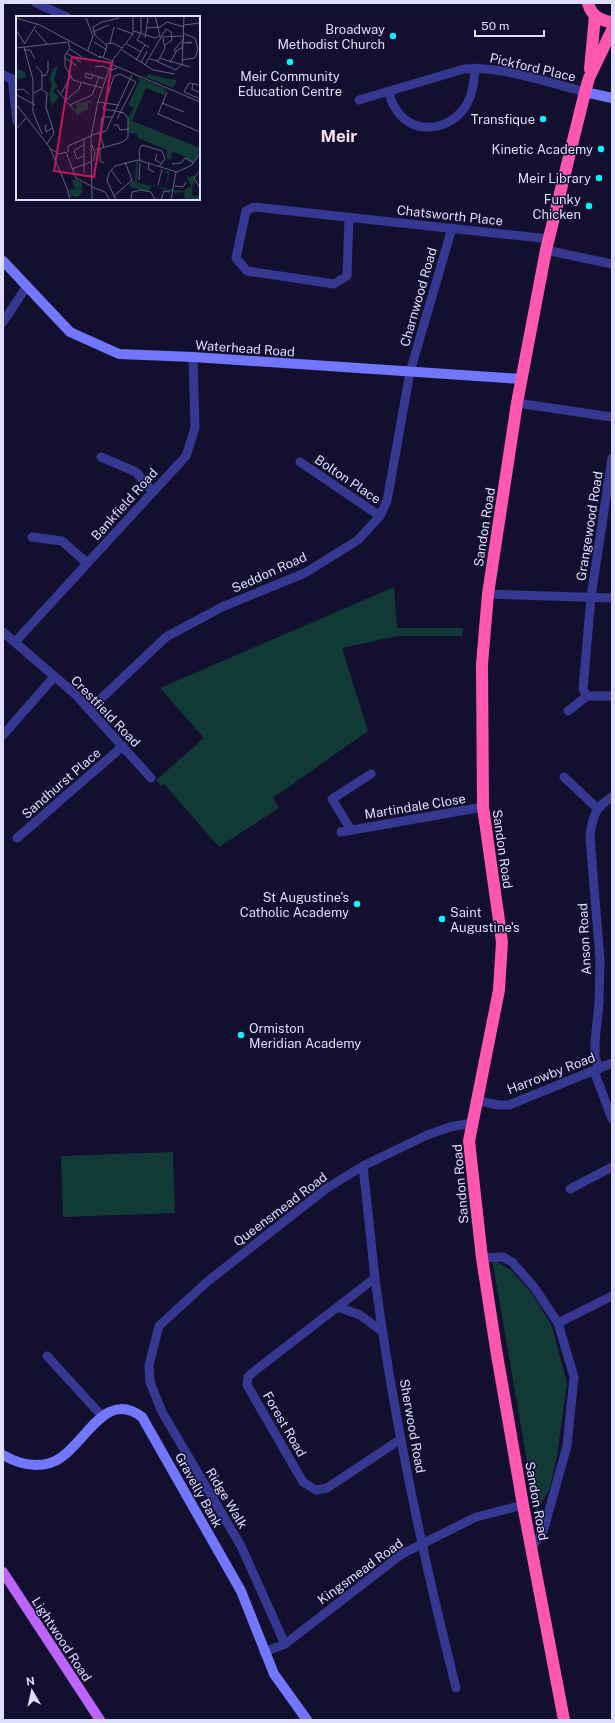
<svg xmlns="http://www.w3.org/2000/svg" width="615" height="1723" font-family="'Public Sans',sans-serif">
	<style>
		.green { fill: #113935 }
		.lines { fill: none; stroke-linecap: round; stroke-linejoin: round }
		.street { stroke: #363791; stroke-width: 9 }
		.secondary { stroke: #7376ff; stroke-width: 10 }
		.primary { stroke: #bd63ff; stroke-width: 10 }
		.highway { stroke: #ff57b0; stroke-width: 12 }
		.poi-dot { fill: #08f2ff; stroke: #130f2e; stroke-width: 1.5 }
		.labels { text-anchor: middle; stroke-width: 3; stroke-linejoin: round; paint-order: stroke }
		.poi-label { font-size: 13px; fill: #dedcff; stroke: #130f2e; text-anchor: end }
		.street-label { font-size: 13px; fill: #dedcff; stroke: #130f2e }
		.district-label { font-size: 17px; font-weight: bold; fill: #ffdef5; stroke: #130f2e }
		.inset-road { fill: none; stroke: #646182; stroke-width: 1 }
		.view { fill: #c2185b; fill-opacity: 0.15; stroke: #c2185b; stroke-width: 2 }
		.inset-edge { fill: none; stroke: #dedcff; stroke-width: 2 }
	</style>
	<rect width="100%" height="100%" fill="#130f2e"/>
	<g class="green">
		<polygon points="394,587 397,628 463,628 462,636 398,636 342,648 368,731 273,798 279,808 219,847 164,784 161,786 156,780 204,738 160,688"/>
		<polygon points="173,1152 175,1213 63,1217 61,1156"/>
		<polygon points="492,1259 511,1270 531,1292 552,1326 567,1383 557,1456 550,1488 536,1513"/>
	</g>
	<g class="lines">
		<g class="street">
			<polyline points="36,3 67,17"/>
			<polyline points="3,75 17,81"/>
			<polyline points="12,79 17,121"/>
			<path d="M389 92C390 96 391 102 394 106 410 137 451 132 467 104 473 93 474 81 475 68"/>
			<path d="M359 100 464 69C499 65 550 83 585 92"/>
			<polyline points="349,217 347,276 334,284 247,271 236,258 246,211 254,207 549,239"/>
			<polyline points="546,250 612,264"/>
			<polyline points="3,322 27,286"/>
			<polyline points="517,403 612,417"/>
			<polyline points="101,457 136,472 153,492"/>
			<polyline points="612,458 591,597 583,689 587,696 612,696"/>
			<polyline points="300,462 380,516"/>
			<polyline points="32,537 62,541 87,563"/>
			<polyline points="488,594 612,598"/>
			<polyline points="3,632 75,694 151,778"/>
			<polyline points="15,642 186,456 195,428 193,357"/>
			<polyline points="89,710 166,637 222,607 305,573 358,540 380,516 387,501 410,372 452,228"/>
			<polyline points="568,711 587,696"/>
			<polyline points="3,735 54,677"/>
			<polyline points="564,777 598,809"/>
			<polyline points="351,830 332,799 371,774"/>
			<polyline points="341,832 483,807"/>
			<polyline points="17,838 123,746"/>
			<path d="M599 1069 595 1057V1041L599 1003 600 960 590 837C592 818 595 807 612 797"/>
			<polyline points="594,1071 612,1119"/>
			<polyline points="476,1100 498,1105 509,1105 612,1063"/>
			<path d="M363 1166C367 1203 371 1241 375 1278 393 1416 422 1553 456 1688"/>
			<polyline points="570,1189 612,1167"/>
			<polyline points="482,1258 503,1257 512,1262 534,1287 558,1323 574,1377 567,1446 543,1532 531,1548"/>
			<polyline points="375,1278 252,1373 248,1377 247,1385 303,1482 316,1490 327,1488 401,1439"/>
			<polyline points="338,1307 360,1315 383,1332"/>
			<polyline points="558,1323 612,1296"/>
			<polyline points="47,1356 102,1416"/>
			<polyline points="285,1644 241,1546 162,1412 150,1382 149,1365 159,1326 208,1281 327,1188 363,1166 427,1135 450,1127 471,1123"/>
			<polyline points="264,1652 285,1644 402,1554 476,1517 523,1505"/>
		</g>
		<g class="secondary">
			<polyline points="585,92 612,98"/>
			<polyline points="3,261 70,332 119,354 193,357 521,379"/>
			<path d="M3 1455C17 1463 34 1468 50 1463 83 1453 102 1386 142 1417L241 1591 274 1674 307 1720"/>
		</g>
		<polyline class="primary" points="3,1572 100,1720"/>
		<g class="highway">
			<path d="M588 3C591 15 600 21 612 22"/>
			<polyline points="590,69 595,16"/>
			<polyline points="564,1720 523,1505 496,1349 482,1258 469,1141 499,990 502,942 483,807 482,664 488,594 517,403 546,250 585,92 589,78 612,30"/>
		</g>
	</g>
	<g class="poi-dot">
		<circle cx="393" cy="36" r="4"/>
		<circle cx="290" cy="62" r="4"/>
		<circle cx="543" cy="119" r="4"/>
		<circle cx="601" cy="149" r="4"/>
		<circle cx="599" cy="178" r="4"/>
		<circle cx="589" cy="206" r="4"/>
		<circle cx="357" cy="904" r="4"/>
		<circle cx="442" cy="919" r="4"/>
		<circle cx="241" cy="1035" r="4"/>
	</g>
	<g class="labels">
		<g class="poi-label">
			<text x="385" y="34">Broadway<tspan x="385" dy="15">Methodist Church</tspan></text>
			<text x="290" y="81" text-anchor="middle">Meir Community<tspan x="290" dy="15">Education Centre</tspan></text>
			<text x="535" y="124">Transfique</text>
			<text x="593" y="154">Kinetic Academy</text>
			<text x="591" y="183">Meir Library</text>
			<text x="581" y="204">Funky<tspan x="581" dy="15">Chicken</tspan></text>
			<text x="349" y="902">St Augustine's<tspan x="349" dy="15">Catholic Academy</tspan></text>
			<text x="450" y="917" text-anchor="start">Saint<tspan x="450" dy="15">Augustine's</tspan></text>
			<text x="249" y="1033" text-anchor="start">Ormiston<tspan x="249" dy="15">Meridian Academy</tspan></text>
		</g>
		<g class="street-label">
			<text transform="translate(533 67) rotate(13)" y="5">Pickford Place</text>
			<text transform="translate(450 215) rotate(6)" y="5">Chatsworth Place</text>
			<text transform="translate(418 297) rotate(-74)" y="5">Charnwood Road</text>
			<text transform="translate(245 348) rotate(4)" y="5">Waterhead Road</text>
			<text transform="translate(348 479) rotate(34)" y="5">Bolton Place</text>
			<text transform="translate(124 504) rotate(-48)" y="5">Bankfield Road</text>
			<text transform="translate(589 526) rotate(-81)" y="5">Grangewood Road</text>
			<text transform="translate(484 527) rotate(-81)" y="5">Sandon Road</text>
			<text transform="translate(269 572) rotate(-24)" y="5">Seddon Road</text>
			<text transform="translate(106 711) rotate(46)" y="5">Crestfield Road</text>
			<text transform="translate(61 783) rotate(-41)" y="5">Sandhurst Place</text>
			<text transform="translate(415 806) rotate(-9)" y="5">Martindale Close</text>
			<text transform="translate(503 849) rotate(82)" y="5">Sandon Road</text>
			<text transform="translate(584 939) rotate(-93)" y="5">Anson Road</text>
			<text transform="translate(551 1073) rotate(-21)" y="5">Harrowby Road</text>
			<text transform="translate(460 1184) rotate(-95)" y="5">Sandon Road</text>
			<text transform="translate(280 1209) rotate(-37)" y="5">Queensmead Road</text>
			<text transform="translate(285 1424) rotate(60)" y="5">Forest Road</text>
			<text transform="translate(413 1426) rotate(80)" y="5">Sherwood Road</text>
			<text transform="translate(199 1490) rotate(61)" y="5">Gravelly Bank</text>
			<text transform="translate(227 1498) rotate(59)" y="5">Ridge Walk</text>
			<text transform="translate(537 1501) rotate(80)" y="5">Sandon Road</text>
			<text transform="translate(360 1571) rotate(-36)" y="5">Kingsmead Road</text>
			<text transform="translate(62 1639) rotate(57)" y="5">Lightwood Road</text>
		</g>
		<g class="district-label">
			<text x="339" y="142">Meir</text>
		</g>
	</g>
	<g transform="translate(16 16)">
		<rect width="184" height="184" fill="#130f2e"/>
		<path d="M42 50 38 64 42 70 45 67 37 75 43 81 36 90 33 77 36 69 33 63 37 53ZM0 52 9 56 10 62 0 63ZM132 58 148 62 161 64 157 72 130 61ZM119 60 150 73 148 79 130 72 116 105 184 132 181 142 175 149 176 146 169 141 156 135 155 144 150 142 151 134 122 122 121 118 113 117 112 101 118 92 112 89 124 64ZM76 84V87L80 88 72 87V93L61 99 58 94 61 92 59 88ZM122 144 121 167 138 170 139 167V171L149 172 152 158 146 154 154 156 149 173H158L157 176 136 170 132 175 116 172 113 169 116 164 119 166 120 145 110 146ZM178 159 180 166 177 168 176 178 178 181 184 178V184H169L168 176 158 177V174L168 175 175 169 171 162ZM60 163 66 167V177L62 181 54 180 53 174 59 173 56 164Z" fill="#113935"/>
		<path class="inset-road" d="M125 0V17L121 24 133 31M139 0 144 20M0 2 24 9 85 42M70 2 77 20M168 9 184 7M101 12 117 18M131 12 144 11 151 6 168 11M0 14 9 28M19 14 31 28M118 15 139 22 144 20M77 16 93 9M146 19 144 23 150 13 155 16 156 24 149 29M147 21 166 20M129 22 132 1M78 26 91 34M9 27 20 9M94 27 98 11M168 27 175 26 176 27H171M90 28 97 27 106 32M111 28 125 36M8 31 17 64V96L26 118M0 32 52 26 54 32 49 39V50L57 64 86 72M54 33 66 41M166 33 168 17M8 34H14L19 43M72 34 77 20M106 34 137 54 159 58M160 36 158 34 166 25M50 37 65 46M83 40 98 46M49 42 61 50M87 42 91 30 79 19 77 11 86 6 103 2M143 42 174 51M134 43 142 45 149 32 147 22M120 44 129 29M166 44 179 42 182 33 179 22 169 18M96 45 117 18V0M140 45 160 54 164 50M125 47 131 35M154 47 161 34 166 32M97 49 184 86M129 49 144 23M20 50 26 57V73M166 50 168 0M79 51 86 50 96 54 101 52M77 59 75 63 69 61 70 57 90 63M26 60 30 59 32 55V45M177 67 176 73 184 77M184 69 173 67 168 76 184 83M0 74 7 73 13 78M41 74 58 94M151 76 142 98 184 116M18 77 25 73 31 77 30 91 38 117 31 128M45 78 55 60M1 79 19 89M50 84 63 73 65 67M82 86 102 89M146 87 168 96M0 88 34 132 51 172 54 184M54 89 76 79 83 61M99 95 87 93 98 60 104 58 120 66 101 103M31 109 29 110 30 116 36 112M98 109H102L104 114 113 113M0 113 10 102M84 118 86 101H96M84 118 88 132M76 119 90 115 116 59M68 122V157M67 129 58 135 61 143 67 140M76 129 79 138 77 145M35 133 43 138 50 136 60 162 75 170M84 133V145L88 147M79 134 107 126 112 121V102L108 97 99 95M52 136V130L75 120M141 138 139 144 145 147M124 144 123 134 126 129 146 135 149 143 143 151M133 147 132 153 138 156M156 148 165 147 169 142 178 147M56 153 75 146M95 154 105 168M184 155 178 162 184 172M123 164 124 146M142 169 146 153M159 170 167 171 170 166M76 171 89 176 94 184M98 180 116 164 109 146M76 184 75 121 82 85 95 48M100 184 91 165 93 157 99 150 122 144 161 156 176 149 184 137M115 184 116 176 125 174 135 176 139 184M145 184 148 175 154 176M155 184 160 156"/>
		<path class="view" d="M56 41 96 47 78 161 38 155Z"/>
		<rect width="184" height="184" class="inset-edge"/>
	</g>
	<rect width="615" height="1723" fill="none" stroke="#dedcff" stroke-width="8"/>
	<g transform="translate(32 1691) rotate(351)" stroke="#130f2e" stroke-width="3" paint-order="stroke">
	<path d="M0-3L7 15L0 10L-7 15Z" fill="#dedcff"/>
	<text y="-6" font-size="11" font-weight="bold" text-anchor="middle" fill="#dedcff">N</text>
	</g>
	<path d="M475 30v6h69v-6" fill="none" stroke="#dedcff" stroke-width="2"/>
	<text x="481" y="30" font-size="12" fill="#dedcff" stroke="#130f2e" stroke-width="3" paint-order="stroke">50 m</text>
</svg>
